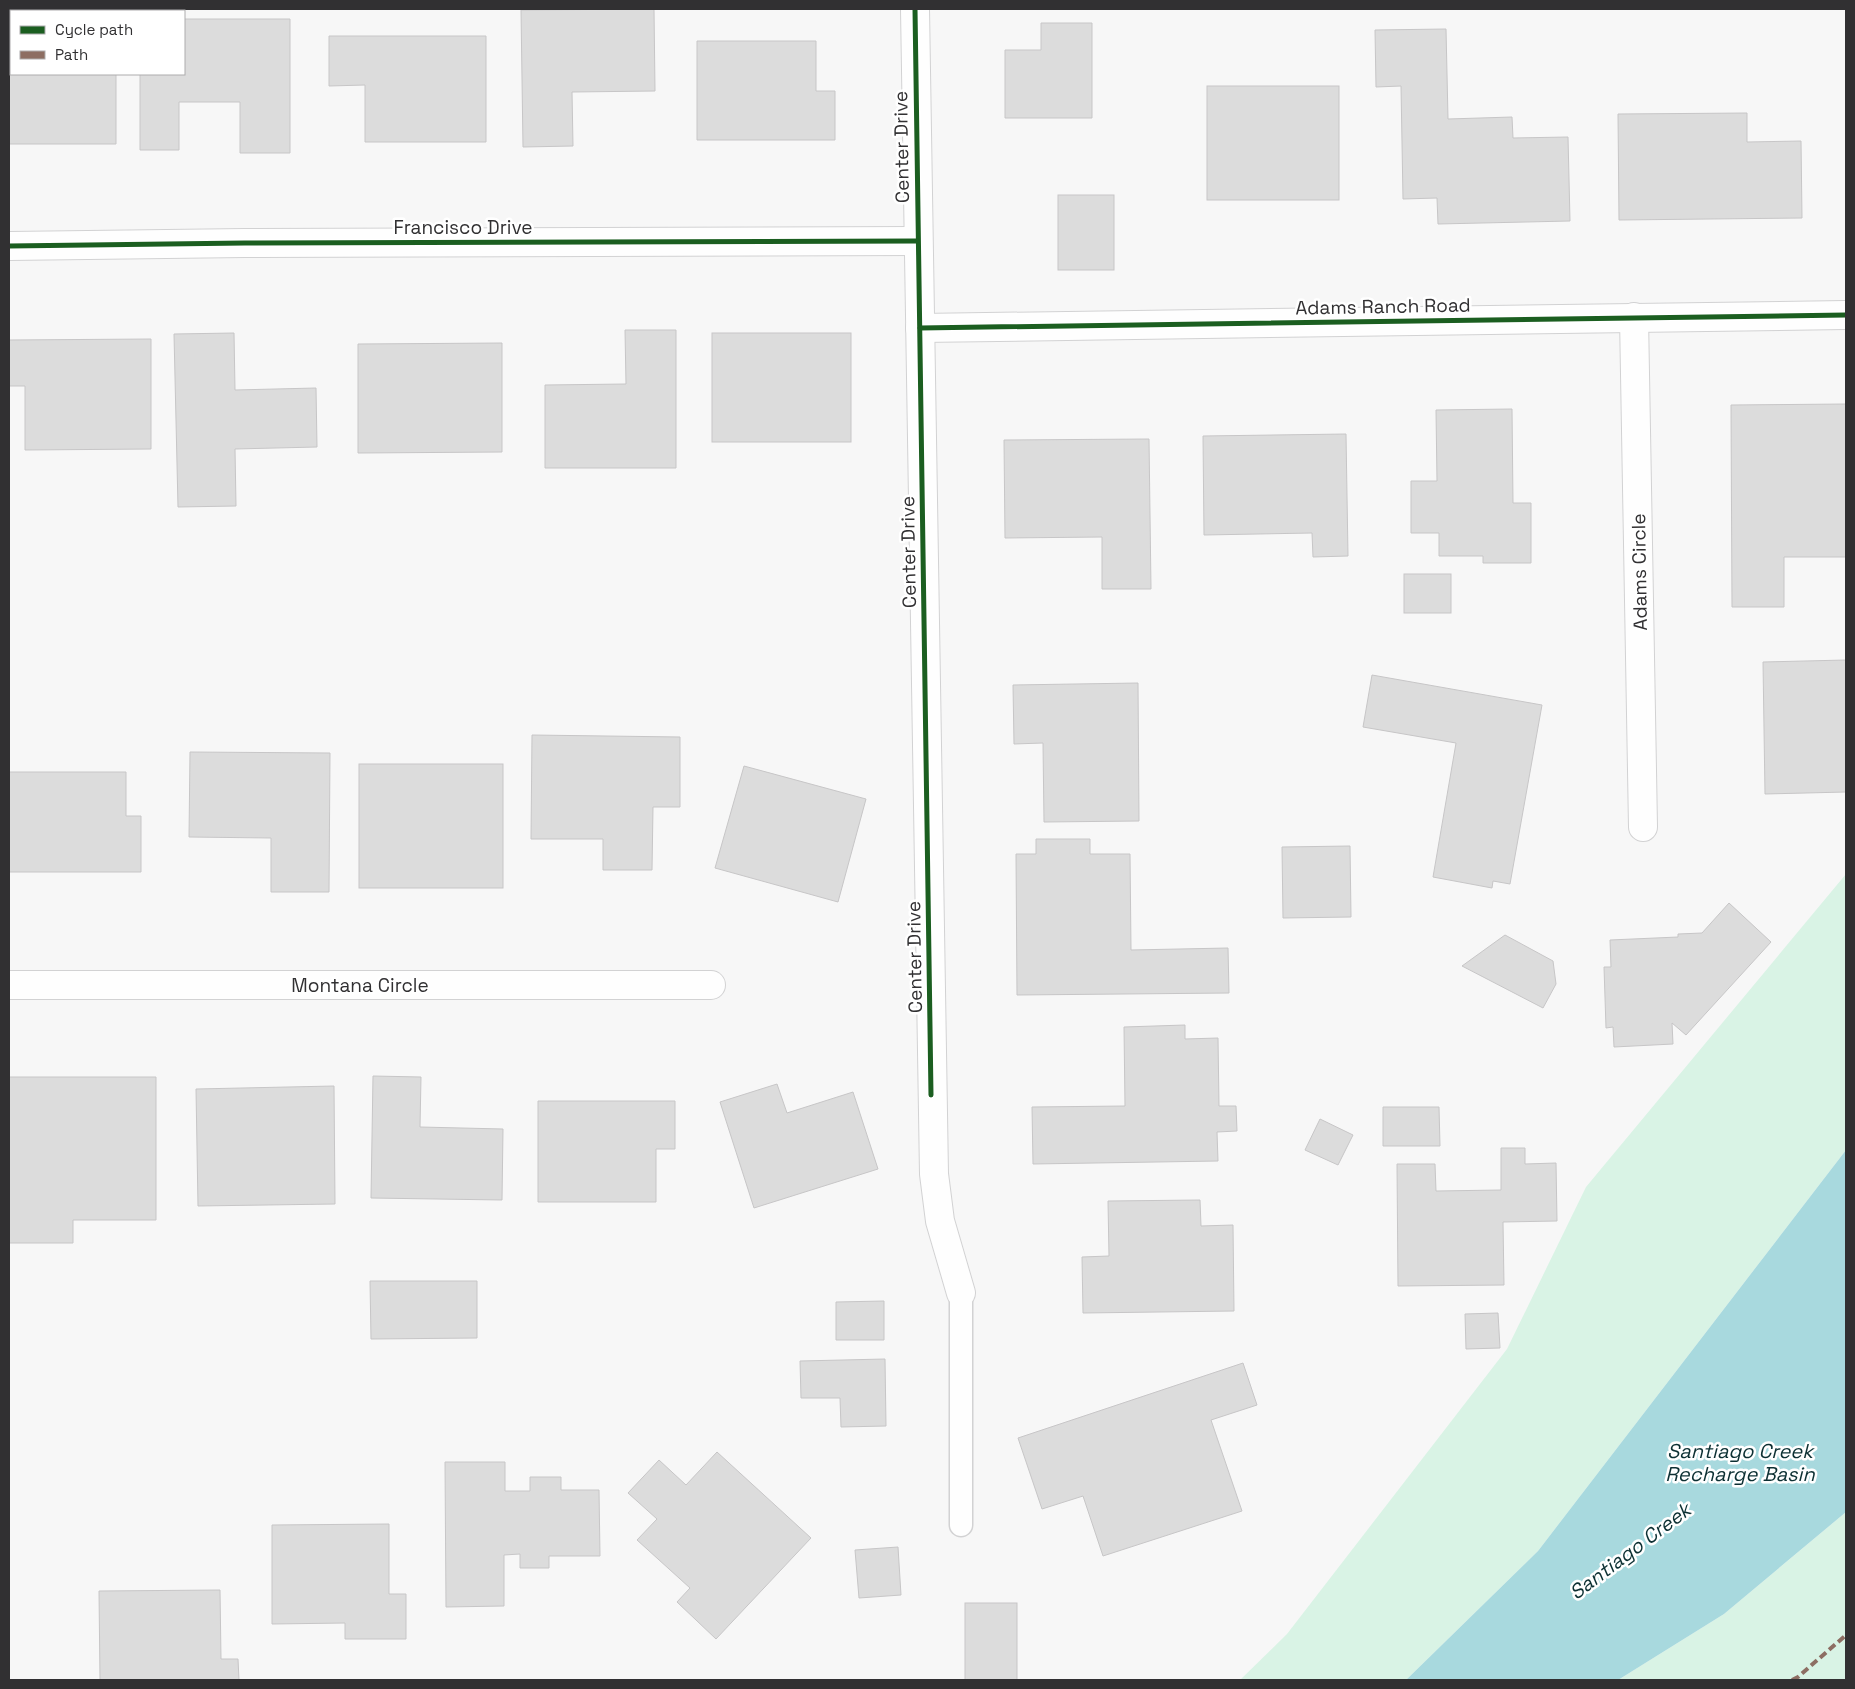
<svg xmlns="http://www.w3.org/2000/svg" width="1855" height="1689" font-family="'Space Grotesk',sans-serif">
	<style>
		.green { fill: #d9f3e5 }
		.water { fill: #a8d9de }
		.building { fill: #dcdcdc; stroke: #c7c6c7 }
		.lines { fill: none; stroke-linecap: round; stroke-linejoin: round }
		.service-casing { stroke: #d2d2d3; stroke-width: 25 }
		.minor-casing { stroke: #d2d2d3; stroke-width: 30 }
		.tertiary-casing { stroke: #d2d2d3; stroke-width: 30 }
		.service { stroke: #fefefe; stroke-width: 22 }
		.minor { stroke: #fefefe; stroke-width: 28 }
		.tertiary { stroke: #fefefe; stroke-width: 28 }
		.quiet { stroke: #8d6e63; stroke-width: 4; stroke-dasharray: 8 4; stroke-linecap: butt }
		.cycleway-casing { stroke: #fff; stroke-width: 8 }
		.cycleway { stroke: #1b5e20; stroke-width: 5 }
		.labels { text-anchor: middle; stroke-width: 5; stroke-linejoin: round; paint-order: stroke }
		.street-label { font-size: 19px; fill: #313032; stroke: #fff }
		.water-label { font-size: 20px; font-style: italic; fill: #0c3033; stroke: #fff }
	</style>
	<rect width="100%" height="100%" fill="#f7f7f7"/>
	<g class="green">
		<polygon points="1846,874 1846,1150 1538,1551 1406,1680 1240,1680 1287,1634 1507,1349 1586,1187"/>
		<polygon points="1846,1512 1846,1680 1618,1680 1724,1614"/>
	</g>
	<polygon class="water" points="1846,1150 1846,1512 1724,1614 1618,1680 1406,1680 1538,1551"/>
	<g class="building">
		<rect x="62" y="9" width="54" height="2"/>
		<polygon points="654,9 655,91 572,92 573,146 523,147 521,10"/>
		<polygon points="184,19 290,19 290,153 240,153 240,102 179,102 179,150 140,150 140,74 184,74"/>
		<polygon points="1041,23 1092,23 1092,118 1005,118 1005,50 1041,50"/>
		<polygon points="1446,29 1448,119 1512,117 1513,138 1568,137 1570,221 1438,224 1437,198 1403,199 1401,86 1376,87 1375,30"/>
		<polygon points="329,36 486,36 486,142 365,142 365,85 329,86"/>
		<polygon points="9,37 11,37 11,74 116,74 116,144 9,144"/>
		<polygon points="697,41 816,41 816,91 835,91 835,140 697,140"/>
		<rect x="1207" y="86" width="132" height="114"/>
		<polygon points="1747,113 1747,142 1801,141 1802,218 1619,220 1618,114"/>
		<rect x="1058" y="195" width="56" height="75"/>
		<polygon points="625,330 676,330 676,468 545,468 545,385 626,384"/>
		<polygon points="234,333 235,390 316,388 317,447 235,449 236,506 178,507 174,334"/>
		<rect x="712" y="333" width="139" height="109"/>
		<polygon points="151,339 151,449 25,450 25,386 9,386 9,340"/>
		<polygon points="502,343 502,452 358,453 358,344"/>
		<polygon points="1846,404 1846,557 1784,557 1784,607 1732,607 1731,405"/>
		<polygon points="1512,409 1513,503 1531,503 1531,563 1483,563 1483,556 1439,556 1439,533 1411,533 1411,481 1437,481 1436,410"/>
		<polygon points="1346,434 1348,556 1313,557 1312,533 1204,535 1203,436"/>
		<polygon points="1149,439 1151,589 1102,589 1102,537 1005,538 1004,440"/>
		<rect x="1404" y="574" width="47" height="39"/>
		<polygon points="1846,660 1846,792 1765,794 1763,662"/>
		<polygon points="1372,675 1542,705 1510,884 1493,881 1492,888 1433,877 1456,743 1363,727"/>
		<polygon points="1138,683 1139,821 1044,822 1043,743 1014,744 1013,685"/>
		<polygon points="532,735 680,737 680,807 653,807 652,870 603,870 603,839 531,839"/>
		<polygon points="190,752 330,753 329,892 271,892 271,838 189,837"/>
		<rect x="359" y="764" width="144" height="124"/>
		<polygon points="744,766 866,799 838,902 715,868"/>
		<polygon points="9,772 126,772 126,816 141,816 141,872 9,872"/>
		<polygon points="1036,839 1090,839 1090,854 1130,854 1131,950 1228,948 1229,993 1017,995 1016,854 1036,854"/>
		<polygon points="1350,846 1351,917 1283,918 1282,847"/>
		<polygon points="1729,903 1771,942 1686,1035 1672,1023 1673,1044 1614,1047 1613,1027 1606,1028 1604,967 1611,967 1610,940 1678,937 1678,934 1702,933"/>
		<polygon points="1505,935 1553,961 1556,984 1543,1008 1462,966"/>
		<polygon points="1185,1025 1185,1039 1218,1038 1219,1106 1236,1106 1237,1131 1217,1132 1218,1161 1033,1164 1032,1107 1125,1106 1124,1027"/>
		<polygon points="373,1076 421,1077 420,1127 503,1129 502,1200 371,1198"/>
		<polygon points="9,1077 156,1077 156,1220 73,1220 73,1243 9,1243"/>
		<polygon points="777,1084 787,1113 853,1092 878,1169 754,1208 720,1102"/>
		<polygon points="334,1086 335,1204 198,1206 196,1089"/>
		<polygon points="538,1101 675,1101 675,1149 656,1149 656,1202 538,1202"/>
		<polygon points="1383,1107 1439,1107 1440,1146 1383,1146"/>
		<polygon points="1320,1119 1353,1135 1338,1165 1305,1150"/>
		<polygon points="1501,1148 1525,1148 1525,1164 1556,1163 1557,1221 1503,1222 1504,1285 1398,1286 1397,1164 1435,1164 1436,1191 1501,1190"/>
		<polygon points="1200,1200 1201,1226 1233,1225 1234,1311 1083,1313 1082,1257 1109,1256 1108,1201"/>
		<polygon points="370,1281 477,1281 477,1338 371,1339"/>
		<polygon points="884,1301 884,1340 836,1340 836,1302"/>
		<polygon points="1498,1313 1500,1348 1466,1349 1465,1314"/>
		<polygon points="885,1359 886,1426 841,1427 840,1398 801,1398 800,1361"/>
		<polygon points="1243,1363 1257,1405 1211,1420 1242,1511 1103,1556 1083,1496 1042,1509 1018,1438"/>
		<polygon points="717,1452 811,1538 716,1639 677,1602 690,1588 637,1540 657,1519 628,1493 659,1460 686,1485"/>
		<polygon points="445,1462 505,1462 505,1491 530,1491 530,1477 561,1477 561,1490 599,1490 600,1556 549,1556 549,1568 520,1568 520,1554 504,1555 504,1606 446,1607"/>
		<polygon points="389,1524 389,1594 406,1594 406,1639 345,1639 345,1623 272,1624 272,1525"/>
		<polygon points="898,1547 901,1595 859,1598 855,1550"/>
		<polygon points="220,1590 221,1659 238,1659 239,1680 100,1680 99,1591"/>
		<rect x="965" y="1603" width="52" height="77"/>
	</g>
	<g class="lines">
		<defs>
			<polyline id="service" points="961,1293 961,1525"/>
			<g id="minor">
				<polyline points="9,246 245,243 917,241"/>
				<polyline points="1634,317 1643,827"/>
				<polyline points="920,328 1846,315"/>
				<polyline points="9,985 711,985"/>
			</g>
			<polyline id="tertiary" points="915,9 934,1174 940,1221 961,1293"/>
		</defs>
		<use href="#service" class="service-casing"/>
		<use href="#minor" class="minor-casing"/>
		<use href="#tertiary" class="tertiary-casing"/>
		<use href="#service" class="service"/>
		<use href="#minor" class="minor"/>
		<use href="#tertiary" class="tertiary"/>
		<polyline class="quiet" points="1792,1680 1798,1677 1846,1635"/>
		<defs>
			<g id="cycleway">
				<polyline points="915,9 931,1095"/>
				<polyline points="9,246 245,243 917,241"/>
				<polyline points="920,328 1846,315"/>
			</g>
		</defs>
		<use href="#cycleway" class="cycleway-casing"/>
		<use href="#cycleway" class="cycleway"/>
	</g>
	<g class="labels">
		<g class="street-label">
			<text transform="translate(901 147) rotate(-91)" y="7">Center Drive</text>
			<text x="463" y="234">Francisco Drive</text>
			<text transform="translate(1383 306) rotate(-1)" y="7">Adams Ranch Road</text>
			<text transform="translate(908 552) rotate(-91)" y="7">Center Drive</text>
			<text transform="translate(1639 572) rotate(-91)" y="7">Adams Circle</text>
			<text transform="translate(914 957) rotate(-91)" y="7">Center Drive</text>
			<text x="360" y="992">Montana Circle</text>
		</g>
		<g class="water-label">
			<text x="1740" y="1458">Santiago Creek<tspan x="1740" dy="23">Recharge Basin</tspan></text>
			<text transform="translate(1630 1551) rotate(-37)" y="7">Santiago Creek</text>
		</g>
	</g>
	<rect width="1855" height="1689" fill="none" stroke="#313032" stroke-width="20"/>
	<rect x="10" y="10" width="175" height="65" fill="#ffffff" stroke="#adacad"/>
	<rect x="20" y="26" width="25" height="8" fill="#1b5e20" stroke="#adacad"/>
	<text x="55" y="35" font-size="15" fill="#313032">Cycle path</text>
	<rect x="20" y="51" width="25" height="8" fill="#8d6e63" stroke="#adacad"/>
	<text x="55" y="60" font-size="15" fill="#313032">Path</text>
</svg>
